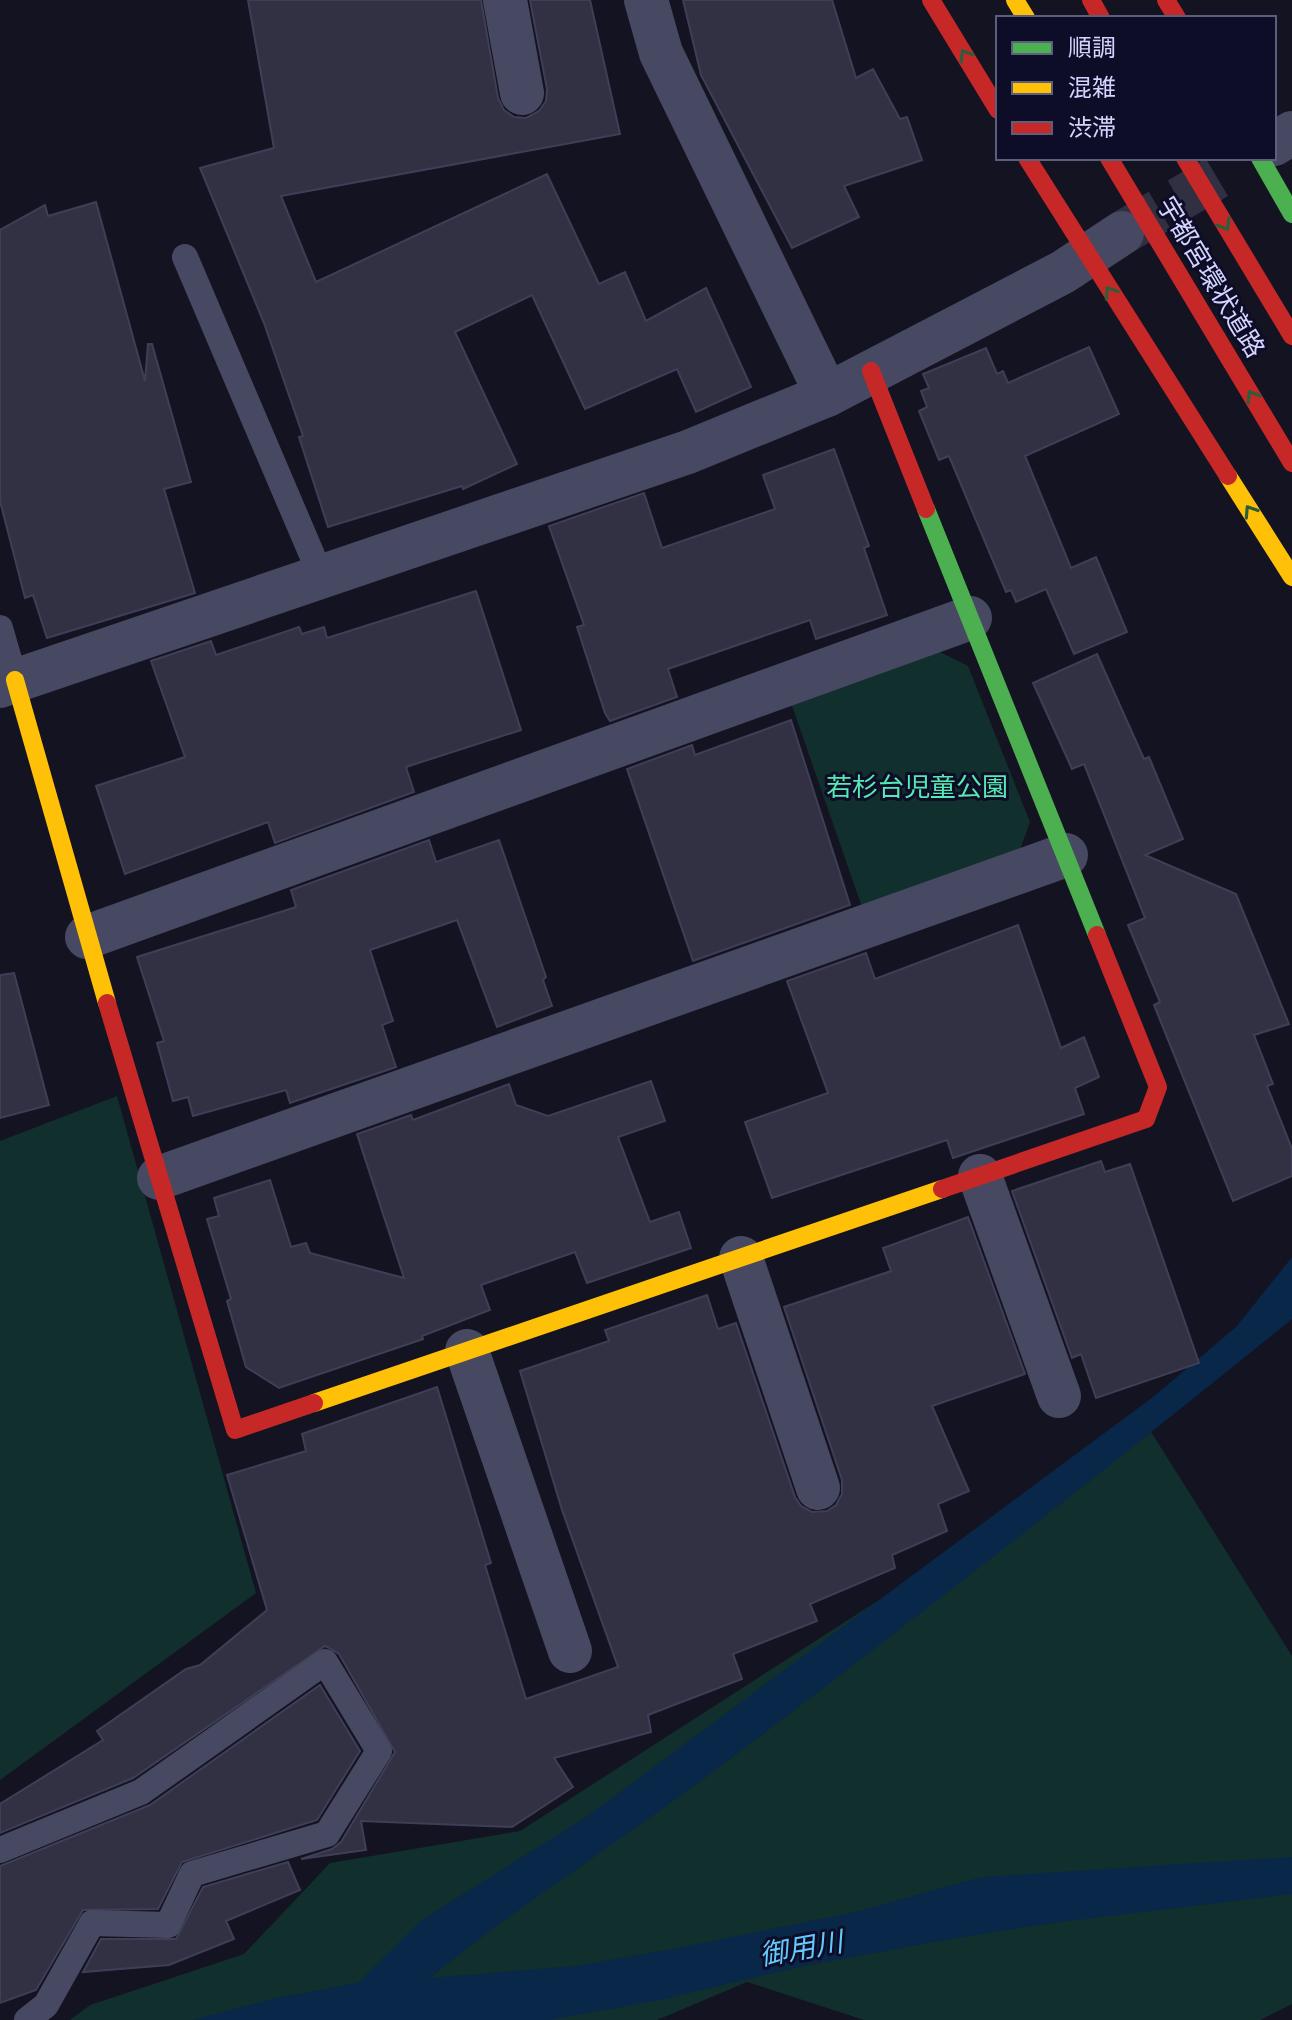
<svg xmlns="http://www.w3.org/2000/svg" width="1292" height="2020" font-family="Cabin,'Noto Sans JP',sans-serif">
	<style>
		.green { fill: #112f2c }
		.water { fill: #082749 }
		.building { fill: #323144; stroke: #3f3e57; stroke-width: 2 }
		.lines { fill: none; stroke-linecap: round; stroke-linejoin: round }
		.street-tunnel { stroke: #313043; stroke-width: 44; stroke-dasharray: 44 22; stroke-linecap: butt }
		.lane { stroke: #474963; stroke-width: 26 }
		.street { stroke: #474963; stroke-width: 44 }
		.fast { stroke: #4caf50; stroke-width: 18 }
		.slow { stroke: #ffc107; stroke-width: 18 }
		.jam { stroke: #c62828; stroke-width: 18 }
		.oneway { stroke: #2d5e3c }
		.labels { text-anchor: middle; stroke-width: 6; stroke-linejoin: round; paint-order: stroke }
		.street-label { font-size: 26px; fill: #d4d5ff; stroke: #0e0d28 }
		.park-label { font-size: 26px; fill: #55eab2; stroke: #0e0d28 }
		.water-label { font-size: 28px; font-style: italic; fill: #62caff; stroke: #0e0d28 }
	</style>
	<rect width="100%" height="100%" fill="#141322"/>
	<g class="green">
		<polygon points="934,649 968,666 1030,822 1017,858 863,910 790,700"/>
		<polygon points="117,1096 256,1593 0,1780 0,1141"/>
		<polygon points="1148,1427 1292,1656 1292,2004 1260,2020 864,2020 747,1982 657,2020 70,2020 90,2005 244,1954 330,1863 520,1831"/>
	</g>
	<path class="water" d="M1292 1257V1319C1102 1473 909 1624 714 1771 620 1842 521 1903 430 1978L575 1966 673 1949 855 1912 982 1877 1292 1857V1894L1060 1922 951 1939 799 1967 660 2000 549 2020H193L280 1997 358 1983 422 1920 589 1815 1153 1397 1236 1327Z"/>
	<g class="building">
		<polygon points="248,0 481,0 498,98 504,110 514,117 526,118 539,111 546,101 547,89 530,0 590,0 620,134 281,196 316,282 547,174 599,284 625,272 646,321 706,288 751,387 696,412 677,369 585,409 532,295 455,332 517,464 463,489 462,486 328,527 299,437 303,436 264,323 200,168 274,148"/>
		<polygon points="683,0 832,0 856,78 873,69 900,119 907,117 922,160 844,186 859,217 792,248 701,75"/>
		<polygon points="96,202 145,381 148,344 152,344 191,482 164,489 195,593 47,638 33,595 25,598 0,501 0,230 45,205 48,216"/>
		<polygon points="1089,347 1119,414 1025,456 1071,568 1096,557 1127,632 1074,654 1046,589 1016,602 1011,590 1006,592 949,456 939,460 919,411 927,407 921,391 929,388 923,374 986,348 997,374 1003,371 1008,383"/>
		<polygon points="834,449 869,546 864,548 887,615 816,639 810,620 668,669 677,697 610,721 605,713 577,627 584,625 549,526 644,493 662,548 775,509 763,475"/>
		<polygon points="476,591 521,730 406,767 414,792 275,843 268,822 125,874 96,786 185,757 151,661 211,641 216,655 299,627 302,634 324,627 327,638"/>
		<polygon points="1097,654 1144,759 1149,757 1183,839 1145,855 1236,894 1289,1024 1254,1035 1273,1084 1267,1086 1292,1149 1292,1176 1233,1201 1154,1005 1160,1002 1128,925 1145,918 1084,764 1072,769 1033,683"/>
		<polygon points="791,720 850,905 693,961 627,769 692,745 695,755"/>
		<polygon points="429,840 436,862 499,840 546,977 543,980 552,1006 497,1027 457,920 370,950 393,1021 382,1025 396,1067 290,1103 286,1090 193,1116 188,1097 173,1101 157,1043 164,1041 137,957 296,907 291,890"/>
		<polygon points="1018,925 1061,1048 1084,1037 1099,1077 1075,1088 1084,1114 953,1158 947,1140 772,1198 745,1122 828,1093 787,981 866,953 875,979"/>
		<polygon points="14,973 49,1105 0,1118 0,975"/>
		<polygon points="651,1081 665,1121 618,1137 650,1222 679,1212 691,1248 587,1283 575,1252 481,1285 490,1310 422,1336 423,1339 279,1388 246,1367 227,1301 231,1299 207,1219 219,1216 214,1198 270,1180 291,1247 306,1243 310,1253 404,1278 357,1134 411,1115 413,1120 509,1084 516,1105 548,1116"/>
		<polygon points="1101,1161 1105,1172 1130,1164 1199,1363 1096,1398 1081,1354 1072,1358 1012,1191"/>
		<polygon points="968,1217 1025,1374 932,1406 969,1491 938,1504 947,1531 892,1555 895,1568 810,1604 817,1621 733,1654 742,1679 648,1715 651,1732 554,1758 573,1787 512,1827 361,1821 366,1850 301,1859 332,1849 341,1842 395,1752 339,1654 325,1646 133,1778 0,1833 0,1804 103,1740 97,1731 186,1669 200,1665 267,1610 227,1475 306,1451 302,1434 437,1387 491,1563 485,1565 526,1699 618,1667 562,1510 520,1371 609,1341 605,1330 707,1295 718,1329 736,1323 795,1497 801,1506 812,1512 827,1511 836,1505 842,1494 842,1480 784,1307 891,1271 883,1248"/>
		<polygon points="320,1685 360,1751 317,1820 182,1862 158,1909 83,1910 36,1990 0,2003 0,1866 150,1805"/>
		<polygon points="288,1862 300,1890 226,1921 234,1939 169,1965 83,1972 101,1939 176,1939 203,1887"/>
	</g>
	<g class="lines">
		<polyline class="street-tunnel" points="1122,233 1234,167"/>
		<g class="lane">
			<polyline points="185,257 321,576"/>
			<polyline points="0,628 15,680"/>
			<polyline points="0,1850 141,1792 325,1662 379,1751 327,1834 192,1874 168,1925 92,1923 46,2005 27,2020"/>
		</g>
		<g class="street">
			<polyline points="505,0 522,93"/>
			<polyline points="646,0 661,53 827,395"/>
			<polyline points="1274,144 1292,133"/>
			<polyline points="0,686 688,452 827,395 1063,272 1122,233"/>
			<polyline points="87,937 970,618"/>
			<polyline points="980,1176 1059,1396"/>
			<polyline points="159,1178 1066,855"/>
			<polyline points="741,1258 818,1488"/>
			<polyline points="467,1351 570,1651"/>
		</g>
		<g class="fast">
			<polyline points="1260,158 1292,214"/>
			<polyline points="926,509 1097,935"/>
		</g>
		<g class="slow">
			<polyline points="1015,0 1026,18"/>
			<polyline points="1228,476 1292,577"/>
			<polyline points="15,680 107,1003"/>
			<polyline points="314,1403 942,1189"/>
		</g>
		<g class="jam">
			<polyline points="931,0 998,110"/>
			<polyline points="1091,0 1101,18"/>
			<polyline points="1166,0 1177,18"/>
			<polyline points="1027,158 1228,476"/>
			<polyline points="1109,158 1292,463"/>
			<polyline points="1185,158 1292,336"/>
			<polyline points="871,371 926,509"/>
			<polyline points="107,1003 235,1430 314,1403"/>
			<polyline points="942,1189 1146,1119 1158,1087 1097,935"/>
		</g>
	</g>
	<defs><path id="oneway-chevron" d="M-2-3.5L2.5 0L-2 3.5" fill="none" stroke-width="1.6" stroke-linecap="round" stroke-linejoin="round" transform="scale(2)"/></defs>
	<g class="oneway">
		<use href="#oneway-chevron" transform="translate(965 55) rotate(-121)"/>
		<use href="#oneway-chevron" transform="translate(1225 225) rotate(59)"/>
		<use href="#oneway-chevron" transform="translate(1110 292) rotate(-123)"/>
		<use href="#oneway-chevron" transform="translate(1252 396) rotate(-121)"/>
		<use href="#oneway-chevron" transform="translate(1250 511) rotate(-123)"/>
	</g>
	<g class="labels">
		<g class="street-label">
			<text transform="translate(1211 277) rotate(59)" y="9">宇都宮環状道路</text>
		</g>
		<g class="park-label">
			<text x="917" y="796">若杉台児童公園</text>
		</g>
		<g class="water-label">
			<text transform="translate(801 1948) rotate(-10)" y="10">御用川</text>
		</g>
	</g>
	<rect x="996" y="16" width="280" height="144" fill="#0e0d28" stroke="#5d5d7e" stroke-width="2"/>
	<rect x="1012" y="42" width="40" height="12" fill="#4caf50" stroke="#5d5d7e" stroke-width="2"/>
	<text x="1068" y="56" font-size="24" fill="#d4d5ff">順調</text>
	<rect x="1012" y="82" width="40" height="12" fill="#ffc107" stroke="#5d5d7e" stroke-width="2"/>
	<text x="1068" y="96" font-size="24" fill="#d4d5ff">混雑</text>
	<rect x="1012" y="122" width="40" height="12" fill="#c62828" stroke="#5d5d7e" stroke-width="2"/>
	<text x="1068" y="136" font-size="24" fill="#d4d5ff">渋滞</text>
</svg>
